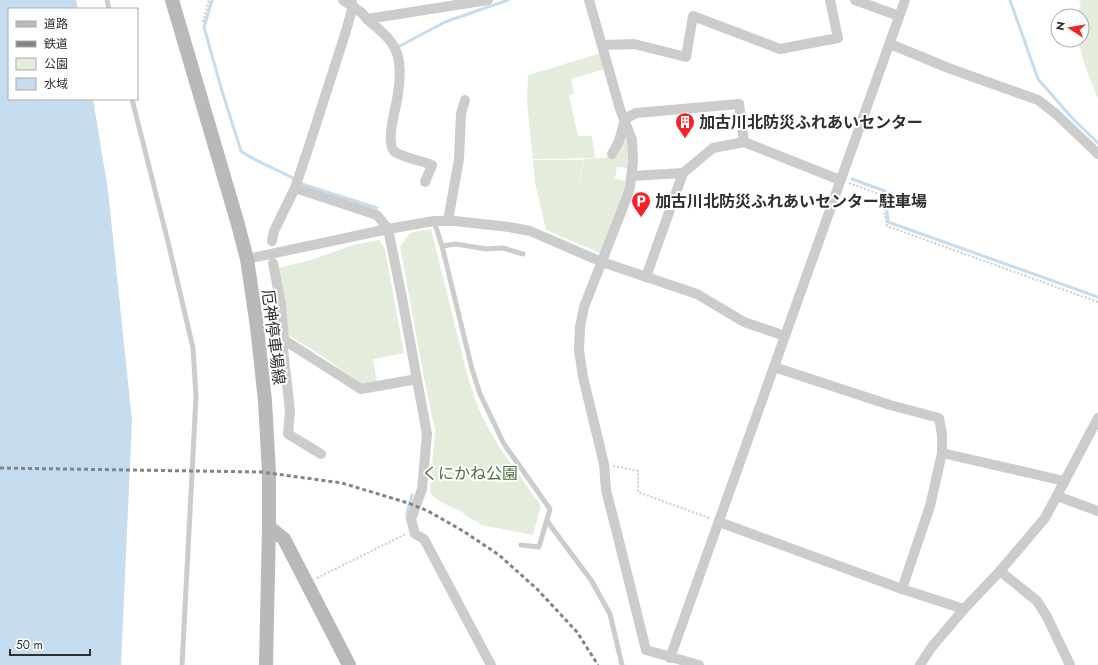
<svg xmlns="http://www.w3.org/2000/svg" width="1098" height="665" font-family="Jost,'Noto Sans JP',sans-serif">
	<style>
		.green { fill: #e4eddb }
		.water { fill: #c6ddef }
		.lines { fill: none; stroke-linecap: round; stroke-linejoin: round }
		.stream { stroke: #c6ddef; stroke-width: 3 }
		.path { stroke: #ccc; stroke-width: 2; stroke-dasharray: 2 2; stroke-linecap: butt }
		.lane { stroke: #ccc; stroke-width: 5 }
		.street { stroke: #ccc; stroke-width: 10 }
		.secondary { stroke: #b9b9b9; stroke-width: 14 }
		.rail { stroke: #848484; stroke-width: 3; stroke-dasharray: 4 3; stroke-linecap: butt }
		.labels { text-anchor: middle; stroke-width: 4; stroke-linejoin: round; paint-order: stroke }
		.poi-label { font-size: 16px; font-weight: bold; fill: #2f2f2f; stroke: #fff; text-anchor: start }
		.street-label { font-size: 16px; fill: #2f2f2f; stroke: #fff }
		.park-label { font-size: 16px; fill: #4f6e38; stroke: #fff }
	</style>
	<rect width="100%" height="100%" fill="#fff"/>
	<g class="green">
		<polygon points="1079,0 1098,0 1098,99 1085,66 1078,40 1082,40 1082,16 1074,16 1081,6"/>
		<polygon points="601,53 605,69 571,79 574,94 569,95 578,136 592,136 595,158 533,159 527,103 528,75"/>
		<polygon points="625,134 627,139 628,168 617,167 615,179 626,181 622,200 602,254 546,230 535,183 533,160 583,160 577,191 584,159 614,157"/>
		<path d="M431 229 467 374 476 402 483 418 499 447 541 506 533 535 481 525C478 521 474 521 470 518 467 517 465 514 462 512 452 506 434 502 430 491L435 430 424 378 400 246 410 233Z"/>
		<polygon points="379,240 385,249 404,353 373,359 377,382 368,385 360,383 322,356 288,335 278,268 311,260 353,245"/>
	</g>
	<polygon class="water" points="0,0 76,0 78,9 9,9 9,99 93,99 108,190 132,420 121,665 0,665"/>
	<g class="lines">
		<g class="stream">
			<path d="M212 0 204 27 222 91 241 151C260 165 283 170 302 184L377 208"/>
			<polyline points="1010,0 1038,79 1073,119 1098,143"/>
			<polyline points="398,47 445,22 508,0"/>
			<polyline points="852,179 885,191 888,222 1098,297"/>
			<polyline points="407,518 407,512 412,495"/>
		</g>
		<g class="path">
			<polyline points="203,22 209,0"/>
			<polyline points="849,183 881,195 887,226 1098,302"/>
			<polyline points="613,466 638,471 638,492 709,518"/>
			<polyline points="317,578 406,534"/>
		</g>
		<g class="lane">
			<polyline points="107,0 109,9"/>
			<polyline points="132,99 169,246 193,348 196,397 182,665"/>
			<polyline points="434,221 442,246 472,369 480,394 504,444 550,509 539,547 521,545"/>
			<polyline points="442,246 456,244 486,249 503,248 523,254"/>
			<polyline points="547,521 591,580 610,614 622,665"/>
		</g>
		<g class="street">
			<polyline points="343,0 362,13 367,19 488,0"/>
			<polyline points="589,0 620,109 632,140 633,161 630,187 627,197 584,307 580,327 579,350 583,377 604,464 606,490 617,533 646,650 699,665"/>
			<polyline points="855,0 899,16"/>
			<path d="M367 19C377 28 391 38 396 51 401 63 400 80 398 93 397 106 385 140 394 151 400 157 423 161 432 165L425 182"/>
			<polyline points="890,44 951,69 1038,100 1056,114 1098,154"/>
			<polyline points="603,45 634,44 686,57 693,16 780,49 838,38 830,0"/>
			<polyline points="612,154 619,141 625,119 636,113 739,104 744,142"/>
			<polyline points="631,176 683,173"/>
			<polyline points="295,188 377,215 388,229 434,221 455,221 509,227 530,231 602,262 697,294 744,322 785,336"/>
			<polyline points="448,221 459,159 461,114 465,100"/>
			<polyline points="272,241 274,231 295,188 311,140 346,31 353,6 351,0"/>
			<polyline points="247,259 388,229 402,298 427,434 422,489 411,519 415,534 424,539 491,665"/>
			<polyline points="273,263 281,305 284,340 361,389 417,379"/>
			<polyline points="646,277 683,173 713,148 744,142 840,180"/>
			<polyline points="284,340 283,349 290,411 288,434 321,454"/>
			<polyline points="774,367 890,405 939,418 942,435 942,453 1064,481"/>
			<polyline points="1057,496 1098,511"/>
			<polyline points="719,522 902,589 964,609"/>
			<polyline points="1000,571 1037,601 1047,617 1070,665"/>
			<polyline points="902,589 930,506 942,453"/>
			<polyline points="670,658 905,0"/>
			<polyline points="920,665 931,648 964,609 1000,571 1045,518 1098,418"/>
		</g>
		<g class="secondary">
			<polyline points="172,0 237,221 247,259 257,327 265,401 269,473 269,527 266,665"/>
			<polyline points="269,527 284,539 349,665"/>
		</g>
		<polyline class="rail" points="0,468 261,472 342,483 408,503 428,511 463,531 499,555 537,589 577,632 598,665"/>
	</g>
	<defs>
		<symbol id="building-pin" viewBox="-11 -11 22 30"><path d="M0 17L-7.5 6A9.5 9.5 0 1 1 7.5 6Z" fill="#f42328" stroke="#fff"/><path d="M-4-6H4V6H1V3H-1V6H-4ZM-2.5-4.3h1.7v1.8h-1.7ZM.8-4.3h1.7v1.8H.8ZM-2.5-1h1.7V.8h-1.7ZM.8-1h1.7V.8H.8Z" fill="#fff"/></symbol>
		<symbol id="parking-pin" viewBox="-11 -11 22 30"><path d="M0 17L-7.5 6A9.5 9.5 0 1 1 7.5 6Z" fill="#f42328" stroke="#fff"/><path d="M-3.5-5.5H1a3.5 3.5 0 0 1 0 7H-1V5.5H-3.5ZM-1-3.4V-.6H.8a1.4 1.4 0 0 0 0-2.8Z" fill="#fff"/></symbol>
	</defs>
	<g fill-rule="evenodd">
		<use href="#building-pin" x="674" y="111" width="22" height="30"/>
		<use href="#parking-pin" x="630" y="190" width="22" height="30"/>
	</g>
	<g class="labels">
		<g class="poi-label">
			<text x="699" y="128">加古川北防災ふれあいセンター</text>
			<text x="655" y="207">加古川北防災ふれあいセンター駐車場</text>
		</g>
		<g class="street-label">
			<text transform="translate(274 337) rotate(83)" y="6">厄神停車場線</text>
		</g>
		<g class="park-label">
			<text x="470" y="479">くにかね公園</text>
		</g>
	</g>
	<rect x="8" y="8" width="130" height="92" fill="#ffffff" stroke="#acacac"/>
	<rect x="16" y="21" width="20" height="6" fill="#b9b9b9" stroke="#acacac"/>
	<text x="44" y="28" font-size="12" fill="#2f2f2f">道路</text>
	<rect x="16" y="41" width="20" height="6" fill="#848484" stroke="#acacac"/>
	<text x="44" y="48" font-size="12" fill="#2f2f2f">鉄道</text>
	<rect x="16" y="58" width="20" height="12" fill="#e4eddb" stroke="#acacac"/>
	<text x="44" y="68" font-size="12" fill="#2f2f2f">公園</text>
	<rect x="16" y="78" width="20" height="12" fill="#c6ddef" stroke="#acacac"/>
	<text x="44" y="88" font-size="12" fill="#2f2f2f">水域</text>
	<g transform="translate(1070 28) rotate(282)"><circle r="19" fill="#ffffff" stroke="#acacac"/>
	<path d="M0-3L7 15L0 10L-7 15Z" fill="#f42328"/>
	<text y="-6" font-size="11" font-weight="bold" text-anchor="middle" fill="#2f2f2f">N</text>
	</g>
	<path d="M10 649v6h80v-6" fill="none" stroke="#2f2f2f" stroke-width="2"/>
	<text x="16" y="649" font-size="12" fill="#2f2f2f" stroke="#ffffff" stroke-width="3" paint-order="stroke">50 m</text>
</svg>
